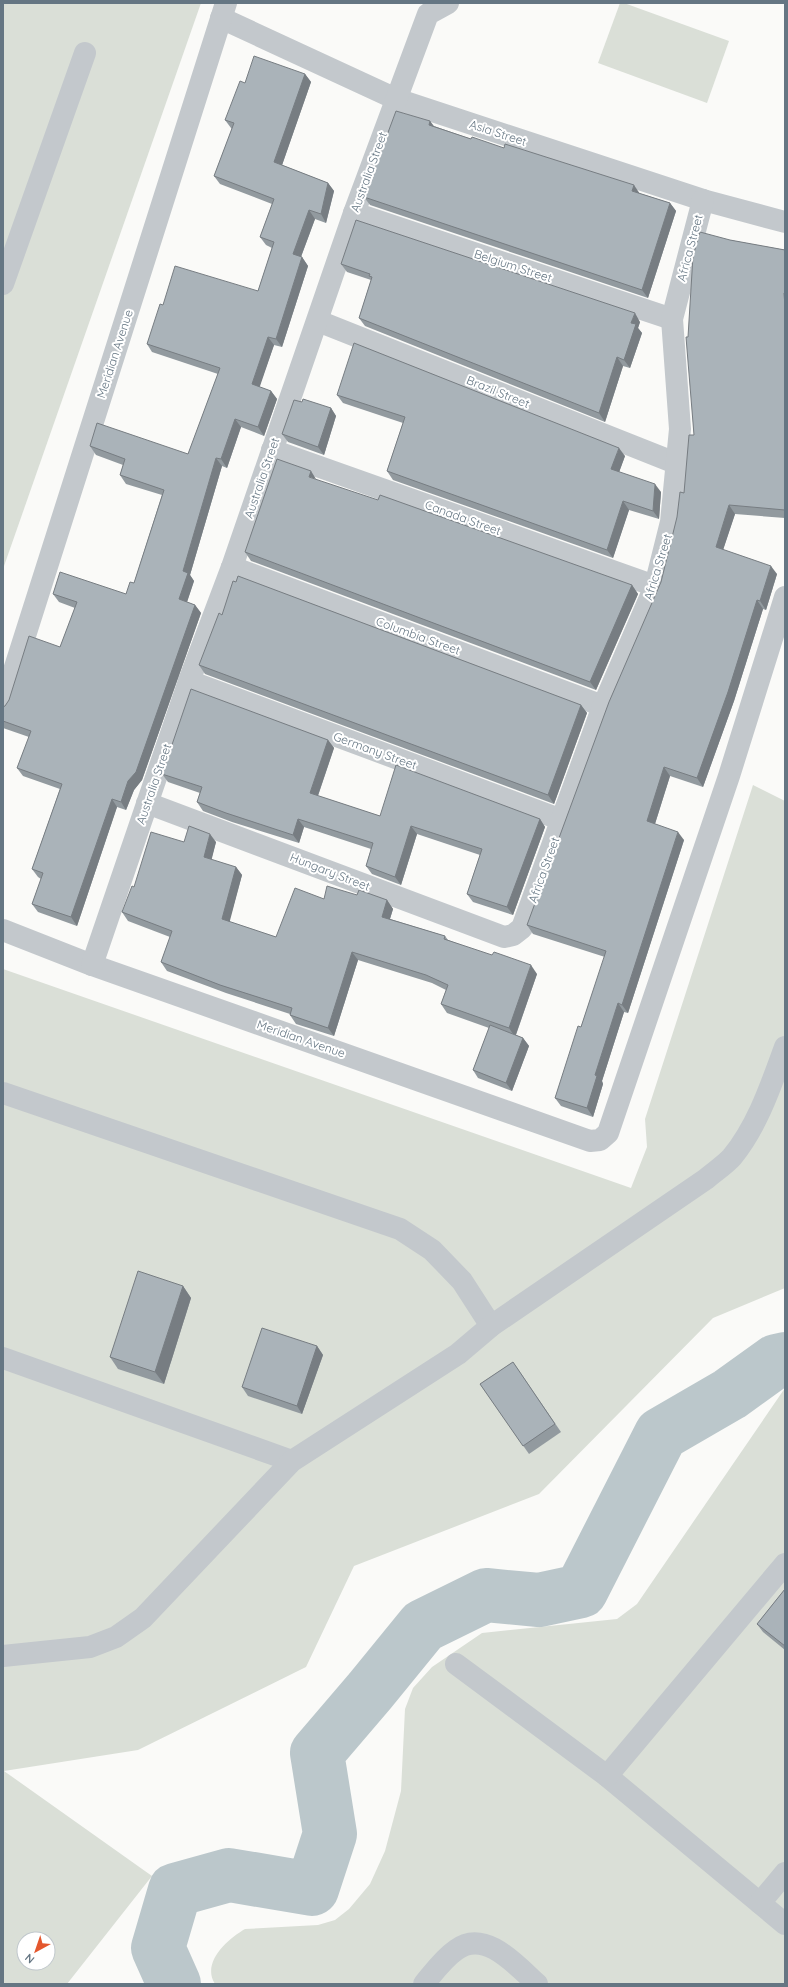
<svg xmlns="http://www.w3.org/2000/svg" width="788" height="1987" font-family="Quicksand,sans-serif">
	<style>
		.green { fill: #dadfd7; fill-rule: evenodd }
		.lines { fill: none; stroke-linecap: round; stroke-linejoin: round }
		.river { stroke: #bbc7cb; stroke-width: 54 }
		.minor { stroke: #c3c8cc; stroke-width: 22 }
		.wall { fill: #929a9f }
		.shaded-wall { fill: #777d82 }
		.building { fill: #aab3b9; stroke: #777d82 }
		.labels { text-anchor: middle; stroke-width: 4; stroke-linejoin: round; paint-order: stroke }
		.street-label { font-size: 12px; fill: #657683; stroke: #fff }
	</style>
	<rect width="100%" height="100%" fill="#fafaf8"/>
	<g class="green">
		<polygon points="3,3 201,3 3,569"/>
		<polygon points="620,3 624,3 729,41 707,103 598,63"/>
		<path d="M753 785 785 801V1288L713 1318 539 1494 354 1566 306 1667 138 1750 4 1771 152 1876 67 1984H3V969L631 1188 647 1147 645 1119ZM24 1939H48V1963H24Z"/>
		<path d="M785 1388V1984H215C201 1962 228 1939 245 1929L318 1925 335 1920 349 1909 370 1884 385 1851 401 1791 405 1709 413 1688 432 1667 482 1633 617 1619 637 1604Z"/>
	</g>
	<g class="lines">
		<polyline class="river" points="174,1984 158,1948 175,1890 229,1875 312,1889 330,1834 317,1753 370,1691 423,1626 486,1595 539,1600 581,1591 661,1434 730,1394 776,1361 785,1359"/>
		<g class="minor">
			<polyline points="221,18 396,99 703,200 785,222"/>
			<polyline points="354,213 672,319"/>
			<polyline points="3,284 85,53"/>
			<polyline points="318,321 678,464"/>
			<polyline points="272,450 655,586"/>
			<polyline points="232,567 603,706"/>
			<polyline points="189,681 562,820"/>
			<polyline points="3,705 226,3"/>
			<polyline points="147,803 504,937 513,935 522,928 603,706 655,586 671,522 680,429 672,319 703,200"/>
			<polyline points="3,930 92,965 590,1141 600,1140 608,1133 729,776 785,597"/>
			<polyline points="92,965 189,681 232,567 354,213 428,14 448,3"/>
			<polyline points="3,1093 400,1229 432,1250 462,1281 491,1326"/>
			<polyline points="3,1358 292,1461"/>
			<path d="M3 1656 90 1647 116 1637 143 1618 292 1461 458 1354 491 1326 706 1179C714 1172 725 1165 732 1157 758 1125 771 1085 785 1047"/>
			<polyline points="456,1664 607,1776 785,1924"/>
			<polyline points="607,1776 785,1564"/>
			<polyline points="760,1903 785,1873"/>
			<path d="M424 1984C434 1972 443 1959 456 1950 485 1928 517 1966 537 1984"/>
		</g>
	</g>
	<g class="wall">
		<polygon points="305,74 311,82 282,165 328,183 334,191 326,223 315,219 301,257 302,257 308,266 282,347 274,345 259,387 271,391 277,399 264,436 241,427 227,468 222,466 190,575 194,581 187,602 195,605 201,613 142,780 134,790 126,810 117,807 77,926 38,912 32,904 41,879 38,877 32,869 60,789 23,776 17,768 29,737 3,728 3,707 5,706 60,647 75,608 59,602 53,594 126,594 134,583 162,495 126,484 120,475 123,465 96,455 90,446 188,454 218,374 152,352 147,344 163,305 258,291 272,248 266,245 260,237 272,204 220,184 214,176 232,129 231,128 225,120 245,83"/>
		<polygon points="430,121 434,126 471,139 670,203 676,211 648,298 370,205 364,197"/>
		<polygon points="730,240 785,250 785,518 735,514 723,550 777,574 766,610 763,609 734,701 703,787 670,776 655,824 684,840 628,1013 624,1012 602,1081 603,1084 593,1117 561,1106 555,1098 581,1027 605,957 533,934 527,925 661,582 684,493 694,435 688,337"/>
		<polygon points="341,264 640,322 638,328 642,333 630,368 623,366 605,422 365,326 359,318 371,280 347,272"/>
		<polygon points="337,395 625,456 619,472 661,492 659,519 629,510 613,558 393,480 387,471 403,423 343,403"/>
		<polygon points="302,402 331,408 336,416 324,455 288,442 282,434"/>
		<polygon points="245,552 632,585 638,594 596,690 251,561"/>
		<polygon points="222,615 581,705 587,713 554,804 205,674 199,665"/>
		<polygon points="328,740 334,748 318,796 380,816 540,819 545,827 513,915 473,902 467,894 480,855 417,834 401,885 372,874 366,866 371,849 304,827 299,843 232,822 203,811 197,802 200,793 168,782 162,774"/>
		<polygon points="184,842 216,842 211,860 236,867 242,875 229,922 276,937 324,899 357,895 387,900 393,909 390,919 445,936 448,940 537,974 516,1035 523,1038 529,1046 512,1091 478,1078 473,1070 489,1028 447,1013 441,1004 446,990 432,983 358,960 334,1036 296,1024 290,1015 290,1014 226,993 167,971 161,962 170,937 128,921 122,912 134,887"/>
		<polygon points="183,1286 191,1298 164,1384 118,1369 110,1357"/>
		<polygon points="317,1346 323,1355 302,1414 248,1396 242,1387"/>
		<polygon points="513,1362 561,1432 529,1454 480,1384"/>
		<polygon points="785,1589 785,1650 763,1632 757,1624"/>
	</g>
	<g class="shaded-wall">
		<polygon points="305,74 311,82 280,171 274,162"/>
		<polygon points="430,121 436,130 429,125"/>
		<polygon points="328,183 334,191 326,223 321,214"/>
		<polygon points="634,185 640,194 632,191"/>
		<polygon points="670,203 676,211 648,298 642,290"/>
		<polygon points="309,210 315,219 299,262 293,254"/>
		<polygon points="302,257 308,266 282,347 276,339"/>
		<polygon points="635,313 640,322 638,328 642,333 630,368 624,360 631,323"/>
		<polygon points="268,337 274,345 258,392 252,384"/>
		<polygon points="617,357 623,366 605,422 599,413"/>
		<polygon points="271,391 277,399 264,436 258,427"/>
		<polygon points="331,408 336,416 324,455 318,447"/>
		<polygon points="235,419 241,427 227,468 221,459"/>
		<polygon points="619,448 625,456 617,478 611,469"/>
		<polygon points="216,458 222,466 190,575 194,581 185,608 179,599 183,571"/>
		<polygon points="311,471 316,479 309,477"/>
		<polygon points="655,484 661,492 659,519 653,511"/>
		<polygon points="623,501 629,510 613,558 607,550"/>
		<polygon points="729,505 735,514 721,556 716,547"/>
		<polygon points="771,566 777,574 766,610 760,601"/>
		<polygon points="632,585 638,594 596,690 590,682"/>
		<polygon points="757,600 763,609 734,701 703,787 697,778"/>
		<polygon points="195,605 201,613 142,780 134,790 126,810 121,802 128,781"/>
		<polygon points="581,705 587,713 554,804 548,795"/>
		<polygon points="328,740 334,748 316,801 310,793"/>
		<polygon points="664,767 670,776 653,830 647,821"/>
		<polygon points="112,799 117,807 77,926 71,917"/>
		<polygon points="298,819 304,827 299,843 293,835"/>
		<polygon points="540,819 545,827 513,915 507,907"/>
		<polygon points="411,826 417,834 401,885 395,877"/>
		<polygon points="678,832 684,840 628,1013 622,1005"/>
		<polygon points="210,834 216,842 210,866 204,857"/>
		<polygon points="236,867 242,875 228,928 222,919"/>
		<polygon points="387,900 393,909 388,925 382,917"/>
		<polygon points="352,952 358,960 334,1036 328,1028"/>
		<polygon points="531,965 537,974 515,1037 509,1028"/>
		<polygon points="618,1003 624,1012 602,1081 603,1084 593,1117 587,1108 595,1075"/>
		<polygon points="523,1038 529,1046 512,1091 506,1083"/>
		<polygon points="183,1286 191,1298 164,1384 155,1372"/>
		<polygon points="317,1346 323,1355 302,1414 297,1406"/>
	</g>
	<g class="building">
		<polygon points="254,56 305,74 274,162 328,183 321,214 309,210 293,254 302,257 276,339 268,337 252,384 271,391 258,427 235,419 221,459 216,458 183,571 188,573 179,599 195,605 136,772 128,781 121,802 112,799 71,917 32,904 43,873 32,869 62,784 17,768 31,731 3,721 3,707 5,706 9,700 29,636 60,647 77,602 53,594 60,572 126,594 130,582 134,583 164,490 120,475 125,459 90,446 97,423 188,454 220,368 147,344 160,304 163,305 175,266 258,291 274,242 260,237 274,199 214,176 234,123 225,120 240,81 245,83"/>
		<polygon points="396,111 430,121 429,125 471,139 472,137 504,148 505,144 634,185 632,191 670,203 642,290 364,197"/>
		<polygon points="356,220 635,313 631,323 636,324 624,360 617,357 599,413 359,318 372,277 369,276 370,274 341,264"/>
		<polygon points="700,232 730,240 785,250 785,293 784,293 785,306 785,510 729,505 716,547 771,566 760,601 757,600 728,692 697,778 664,767 647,821 678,832 622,1005 618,1003 595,1075 597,1076 587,1108 555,1098 578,1026 581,1027 606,951 527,925 609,702 661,582 677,517 680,492 684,493 689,435 694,435 686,337 688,337 693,256"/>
		<polygon points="354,343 619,448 611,469 655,484 653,511 623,501 607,550 387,471 405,417 337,395"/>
		<polygon points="303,399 331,408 318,447 282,434 294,400 302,402"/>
		<polygon points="277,459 311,471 309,477 378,500 380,495 632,585 590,682 245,552"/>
		<polygon points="238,576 581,705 548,795 199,665 219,613 222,615 233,581 236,582"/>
		<polygon points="191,689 328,740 310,793 380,816 396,765 540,819 507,907 467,894 482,849 411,826 395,877 366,866 373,843 298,819 293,835 226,813 197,802 202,787 162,774"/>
		<polygon points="189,826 210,834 204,857 236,867 222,919 276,937 295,888 324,899 327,886 357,895 359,890 387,900 382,917 445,936 444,939 492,955 494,952 531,965 509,1028 441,1004 448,985 426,975 352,952 328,1028 290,1015 292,1008 220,985 161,962 172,931 122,912 132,886 134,887 151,832 184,842"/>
		<polygon points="490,1025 523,1038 506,1083 473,1070"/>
		<polygon points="138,1271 183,1286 155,1372 110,1357"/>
		<polygon points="262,1328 317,1346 297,1406 242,1387"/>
		<polygon points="513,1362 555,1424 523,1446 480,1384"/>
		<polygon points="785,1589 785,1646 757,1624"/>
	</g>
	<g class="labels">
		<g class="street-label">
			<text transform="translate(498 133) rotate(18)" y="4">Asia Street</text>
			<text transform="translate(369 172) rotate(-70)" y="4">Australia Street</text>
			<text transform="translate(690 248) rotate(-75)" y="4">Africa Street</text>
			<text transform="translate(513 266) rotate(18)" y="4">Belgium Street</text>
			<text transform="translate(115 354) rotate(-72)" y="4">Meridian Avenue</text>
			<text transform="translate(498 392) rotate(22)" y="4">Brazil Street</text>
			<text transform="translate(262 478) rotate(-71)" y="4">Australia Street</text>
			<text transform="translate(463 518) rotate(20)" y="4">Canada Street</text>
			<text transform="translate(658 567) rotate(-73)" y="4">Africa Street</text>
			<text transform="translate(418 636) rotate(20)" y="4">Columbia Street</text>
			<text transform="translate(375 751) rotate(20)" y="4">Germany Street</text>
			<text transform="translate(154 784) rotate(-71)" y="4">Australia Street</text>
			<text transform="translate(544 870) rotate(-70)" y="4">Africa Street</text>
			<text transform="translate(330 872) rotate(21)" y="4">Hungary Street</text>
			<text transform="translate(301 1039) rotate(19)" y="4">Meridian Avenue</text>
		</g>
	</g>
	<rect width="788" height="1987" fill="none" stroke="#657683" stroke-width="8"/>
	<g transform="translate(36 1951) rotate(220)"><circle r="19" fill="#ffffff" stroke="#c1c8cd"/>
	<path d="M0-3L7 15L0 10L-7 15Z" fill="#e4572e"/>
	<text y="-6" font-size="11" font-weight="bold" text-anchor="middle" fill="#657683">N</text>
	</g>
</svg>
